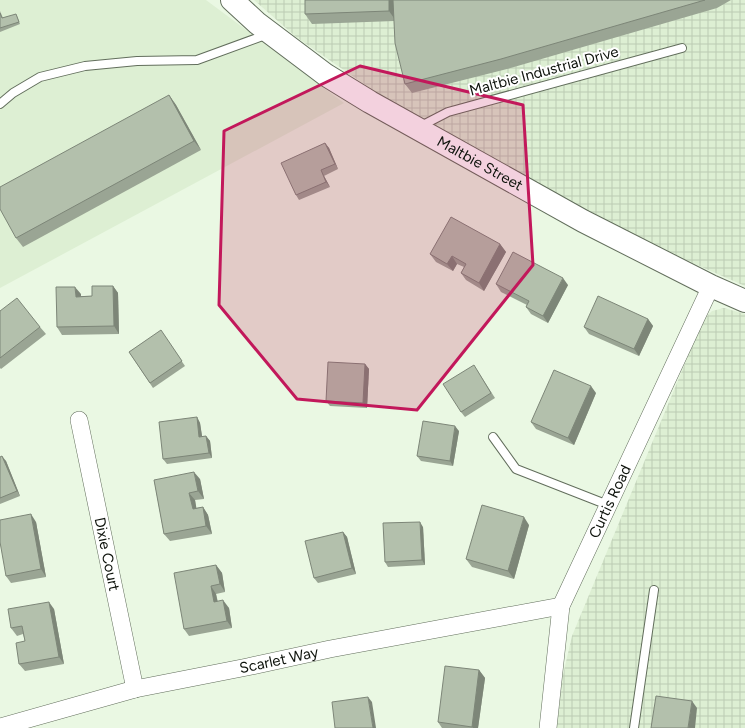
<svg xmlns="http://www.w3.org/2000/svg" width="745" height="728" font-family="Figtree,sans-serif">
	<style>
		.built { fill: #ddefd3 }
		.industrial { fill: url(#industrial-grid) }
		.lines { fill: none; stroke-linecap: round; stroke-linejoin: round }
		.lane-casing { stroke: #626e5c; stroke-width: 10 }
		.street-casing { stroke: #626e5c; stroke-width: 18 }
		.secondary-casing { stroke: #626e5c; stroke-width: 24 }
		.lane { stroke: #fff; stroke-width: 8 }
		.street { stroke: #fff; stroke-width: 17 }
		.secondary { stroke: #fff; stroke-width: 22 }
		.wall { fill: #9aa594 }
		.shaded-wall { fill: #7d8678 }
		.building { fill: #b3c0ac; stroke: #7d8678 }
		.marked { fill: #c2185b; fill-opacity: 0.2; stroke: #c2185b; stroke-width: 3; stroke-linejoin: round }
		.labels { text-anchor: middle; stroke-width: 4; stroke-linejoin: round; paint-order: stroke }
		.street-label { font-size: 15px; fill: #0e130c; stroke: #fff }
	</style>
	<defs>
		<pattern id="industrial-grid" width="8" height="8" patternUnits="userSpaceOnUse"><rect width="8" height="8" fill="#ddefd3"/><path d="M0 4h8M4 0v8" fill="none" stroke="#bcccb4"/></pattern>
	</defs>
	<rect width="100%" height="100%" fill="#eaf8e3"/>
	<polygon class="built" points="0,0 206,0 344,103 0,288"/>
	<g class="industrial">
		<polygon points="254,0 745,0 745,286 665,251 484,155 377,93 296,37"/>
		<polygon points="724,308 745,314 745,728 557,728 562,679 572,636 703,320 712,311"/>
	</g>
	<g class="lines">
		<defs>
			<g id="lane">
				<polyline points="0,104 13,93 40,77 85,66 137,61 197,60 268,34"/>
				<polyline points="419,127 448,112 682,48"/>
				<polyline points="493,437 516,469 608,505"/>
				<polyline points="634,728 654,590"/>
			</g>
			<g id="street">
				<path id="s1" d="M79 420 135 689"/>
				<path id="s2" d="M0 727 135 689 247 667 330 649 561 606"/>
				<path id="s3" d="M548 728 561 606 711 286"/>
			</g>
			<g id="secondary">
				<path id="s4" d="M232 0 257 23 326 75 370 102 583 221 711 286 745 301"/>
			</g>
		</defs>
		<use href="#lane" class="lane-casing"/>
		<use href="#street" class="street-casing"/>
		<use href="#secondary" class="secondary-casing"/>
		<use href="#lane" class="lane"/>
		<use href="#street" class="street"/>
		<use href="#secondary" class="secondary"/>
	</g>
	<g class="wall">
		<polygon points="305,0 731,0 717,8 507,69 412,93 405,84 394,21 312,24 305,14"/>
		<polygon points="0,11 3,18 17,16 20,24 0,32"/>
		<polygon points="169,95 176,105 201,150 23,247 16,238"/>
		<polygon points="325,143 329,148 338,169 324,176 330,187 299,200 296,195"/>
		<polygon points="500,244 506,252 484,291 466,280 461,273 464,267 457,264 453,271 436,262 430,254"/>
		<polygon points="496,284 568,285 548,323 531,314 526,307 527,305 501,292"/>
		<polygon points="113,286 118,293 119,334 62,335 57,327 81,294 81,296 92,296"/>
		<polygon points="0,311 40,327 46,334 1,369 0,368"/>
		<polygon points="648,319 653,326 639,356 589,334 584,327"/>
		<polygon points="161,331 185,366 153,388 129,352"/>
		<polygon points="365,364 369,369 367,408 330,406 326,401"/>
		<polygon points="477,370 495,398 465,417 461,412"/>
		<polygon points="596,393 574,445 536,429 531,422"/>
		<polygon points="197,417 200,423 202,437 206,436 210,441 212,458 167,464 163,459"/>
		<polygon points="459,431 453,466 421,461 417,456"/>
		<polygon points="0,457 6,461 20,496 0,504"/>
		<polygon points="200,479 204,499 195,500 196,508 203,507 208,515 212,534 170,541 164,534 154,480"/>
		<polygon points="36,522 46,577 11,583 6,576"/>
		<polygon points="529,525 514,579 472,567 466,559"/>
		<polygon points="423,527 425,565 388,567 385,562"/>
		<polygon points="343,532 347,537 356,574 318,583 314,578"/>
		<polygon points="216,565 222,573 225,592 216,594 218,602 229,608 232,628 189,636 184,629"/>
		<polygon points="54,609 64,664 25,671 19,664 25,641 23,634 17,636 11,628"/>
		<polygon points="479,670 485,678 478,728 442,728 438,722"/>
	</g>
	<g class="shaded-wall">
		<polygon points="389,0 393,0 396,21 389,11"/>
		<polygon points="169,95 176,105 201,150 194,141"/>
		<polygon points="325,143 329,148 338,169 335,164"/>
		<polygon points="321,170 324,176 330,187 326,182"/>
		<polygon points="500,244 506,252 484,291 479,283"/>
		<polygon points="452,256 457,264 453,271 447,264"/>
		<polygon points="563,278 568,285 548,323 543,316"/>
		<polygon points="113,286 118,293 119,334 114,326"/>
		<polygon points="75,287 81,294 81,304 76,297"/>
		<polygon points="648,319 653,326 639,356 634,349"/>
		<polygon points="365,364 369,369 367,408 363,403"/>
		<polygon points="591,386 596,393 574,445 568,438"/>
		<polygon points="197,417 200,423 203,442 199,437"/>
		<polygon points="455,426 459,431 453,466 450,461"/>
		<polygon points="206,436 210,441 212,458 209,453"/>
		<polygon points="2,456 6,461 20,496 17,491"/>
		<polygon points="194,472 200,479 204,499 198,491"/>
		<polygon points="189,493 195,500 198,517 193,509"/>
		<polygon points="203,507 208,515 212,534 206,526"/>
		<polygon points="31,514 36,522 46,577 41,569"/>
		<polygon points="524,517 529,525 514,579 508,571"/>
		<polygon points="420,522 423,527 425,565 422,560"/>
		<polygon points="343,532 347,537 356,574 352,568"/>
		<polygon points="216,565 222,573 225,592 220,584"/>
		<polygon points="211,586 216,594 219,610 214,602"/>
		<polygon points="223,600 229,608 232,628 227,621"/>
		<polygon points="49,602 54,609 64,664 59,657"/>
		<polygon points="479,670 485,678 478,728 473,728 472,727"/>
		<polygon points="368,697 372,702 376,728 373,728"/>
		<polygon points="692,701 697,708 695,728 688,728"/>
	</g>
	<g class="building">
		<polygon points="305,0 389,0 389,11 305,14"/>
		<polygon points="393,0 705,0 501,59 405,84 395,43"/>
		<polygon points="0,13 2,18 16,14 19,22 0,28"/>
		<polygon points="169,95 194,141 16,238 0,209 0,187"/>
		<polygon points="325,143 335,164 321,170 326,182 296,195 281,163"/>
		<polygon points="451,217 500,244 479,283 461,273 466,264 452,256 447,264 430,254"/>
		<polygon points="513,252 563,278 543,316 526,307 529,301 496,284"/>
		<polygon points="92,286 113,286 114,326 57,327 56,287 75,287 76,297 92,296"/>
		<polygon points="598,296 648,319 634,349 584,327"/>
		<polygon points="17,298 40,327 0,358 0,311"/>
		<polygon points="161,330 182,361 150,383 129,352"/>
		<polygon points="328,362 365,364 363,403 326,401"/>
		<polygon points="474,365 491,393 461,412 443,384"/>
		<polygon points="554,370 591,386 568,438 531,422"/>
		<polygon points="197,417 199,437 206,436 209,453 163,459 159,422"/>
		<polygon points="423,421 455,426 450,461 417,456"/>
		<polygon points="2,456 17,491 0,498 0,457"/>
		<polygon points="194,472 198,491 189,493 193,509 203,507 206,526 164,534 154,480"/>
		<polygon points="482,505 524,517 508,571 466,559"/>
		<polygon points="31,514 41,569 6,576 0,542 0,520"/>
		<polygon points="420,522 422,560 385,562 383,523"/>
		<polygon points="343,532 352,568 314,578 305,541"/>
		<polygon points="216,565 220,584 211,586 214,602 223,600 227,621 184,629 174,573"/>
		<polygon points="49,602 59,657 19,664 16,643 25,641 22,626 11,628 8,609"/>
		<polygon points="445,666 479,670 472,727 438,722"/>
		<polygon points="656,696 692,701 688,728 651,728"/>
		<polygon points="368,697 373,728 335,728 332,702"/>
	</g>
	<path class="marked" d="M360 66 523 105 533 265 417 410 297 399 219 305 224 131Z"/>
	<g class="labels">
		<g class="street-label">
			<text transform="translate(544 71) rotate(-15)" y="5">Maltbie Industrial Drive</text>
			<text dy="5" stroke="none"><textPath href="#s4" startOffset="298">Maltbie Street</textPath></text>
			<text dy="5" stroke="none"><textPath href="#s3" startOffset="238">Curtis Road</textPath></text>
			<text dy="5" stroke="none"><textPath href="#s1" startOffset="137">Dixie Court</textPath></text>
			<text dy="5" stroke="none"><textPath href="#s2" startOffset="287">Scarlet Way</textPath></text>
		</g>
	</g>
</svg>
